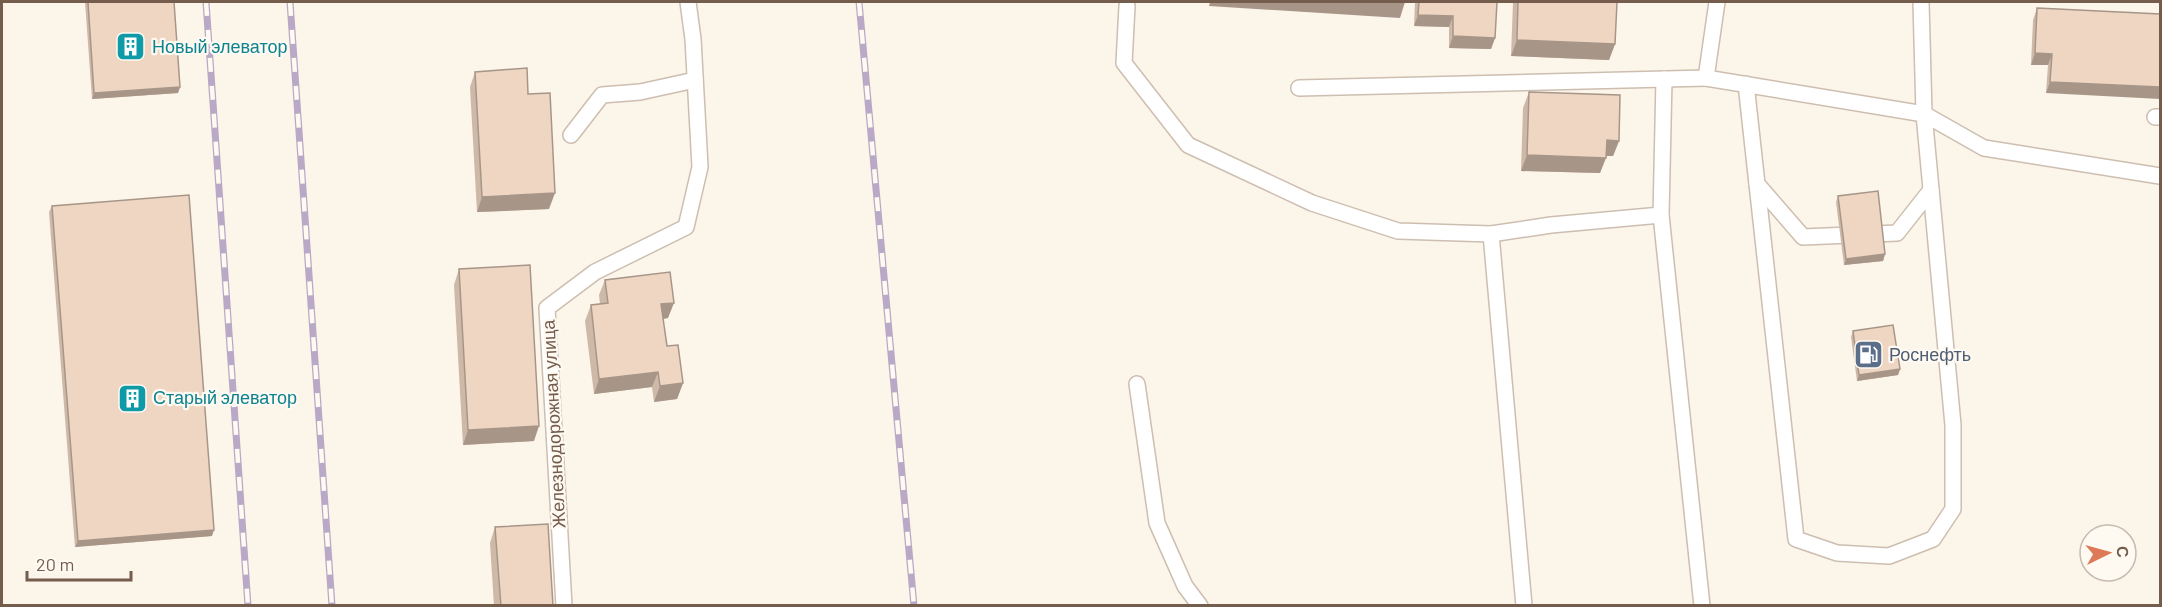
<svg xmlns="http://www.w3.org/2000/svg" width="2162" height="607" font-family="Barlow,sans-serif">
	<style>
		.lines { fill: none; stroke-linecap: round; stroke-linejoin: round }
		.service-casing { stroke: #cdbeb0; stroke-width: 18 }
		.service { stroke: #fff; stroke-width: 15 }
		.rail-casing { stroke: #b9a8c6; stroke-width: 7 }
		.rail { stroke: #fef9f1; stroke-width: 4.5; stroke-dasharray: 14; stroke-linecap: butt }
		.wall { fill: #ceb8a8 }
		.shaded-wall { fill: #a79688 }
		.building { fill: #efd6c3; stroke: #a79688; stroke-width: 1.5 }
		.labels { text-anchor: middle; stroke-width: 4.5; stroke-linejoin: round; paint-order: stroke }
		.culture-label { font-size: 18px; fill: #0d838f; stroke: #fef9f1; text-anchor: start }
		.service-label { font-size: 18px; fill: #4e5e75; stroke: #fef9f1; text-anchor: start }
		.street-label { font-size: 18px; fill: #755d4e; stroke: #fef9f1 }
	</style>
	<rect width="100%" height="100%" fill="#fcf5ea"/>
	<g class="lines">
		<defs>
			<g id="service">
				<polyline points="1921,2 1924,114 1984,148 2160,176"/>
				<polyline points="1127,6 1124,63 1188,145 1312,203 1398,231 1491,234"/>
				<polyline points="1706,78 1924,114 1953,425 1953,509 1933,539 1889,556 1837,553 1796,539 1746,84"/>
				<polyline points="1299,88 1706,78 1717,2"/>
				<polyline points="2155,117 2160,117"/>
				<polyline points="571,135 602,95 640,92 695,80"/>
				<polyline points="1757,184 1803,237 1897,233 1931,190"/>
				<polyline points="1661,215 1702,606"/>
				<polyline points="1137,384 1157,523 1185,586 1200,606"/>
				<polyline points="564,606 547,308 595,272 686,227 700,167 693,39 688,2"/>
				<polyline points="1524,606 1491,234 1551,225 1661,215 1664,79"/>
			</g>
		</defs>
		<use href="#service" class="service-casing"/>
		<use href="#service" class="service"/>
		<defs>
			<g id="rail">
				<polyline points="206,2 248,606"/>
				<polyline points="290,2 332,606"/>
				<polyline points="859,2 914,606"/>
			</g>
		</defs>
		<use href="#rail" class="rail-casing"/>
		<use href="#rail" class="rail"/>
	</g>
	<g class="wall">
		<polygon points="85,2 174,2 180,87 178,93 92,99"/>
		<polygon points="1415,2 1497,2 1495,38 1491,49 1449,48 1449,27 1414,26"/>
		<polygon points="1513,2 1617,2 1615,44 1609,60 1511,56"/>
		<polygon points="2037,8 2160,14 2046,93 2048,65 2031,65 2033,20"/>
		<polygon points="475,72 528,94 549,209 477,212 470,87"/>
		<polygon points="1529,92 1619,141 1613,156 1606,156 1600,173 1521,171 1523,108"/>
		<polygon points="1838,196 1885,254 1883,261 1844,265 1836,202"/>
		<polygon points="52,206 212,536 75,547 49,212"/>
		<polygon points="459,269 534,441 463,445 454,285"/>
		<polygon points="605,280 668,318 663,319 667,346 683,383 677,399 654,402 652,387 594,394 585,321 591,305 600,304 599,295"/>
		<polygon points="1853,331 1900,369 1898,375 1857,381 1851,337"/>
		<polygon points="495,527 553,606 494,606 490,543"/>
	</g>
	<g class="shaded-wall">
		<polygon points="1210,2 1405,2 1400,18 1209,6"/>
		<polygon points="1418,15 1453,16 1449,27 1414,26"/>
		<polygon points="1453,36 1495,38 1491,49 1449,48"/>
		<polygon points="1517,40 1615,44 1609,60 1511,56"/>
		<polygon points="2035,53 2052,54 2048,65 2031,65"/>
		<polygon points="2050,82 2160,87 2160,99 2046,93"/>
		<polygon points="180,87 178,93 92,99 94,93"/>
		<polygon points="1607,140 1619,141 1613,156 1601,156"/>
		<polygon points="1527,155 1606,158 1600,173 1521,171"/>
		<polygon points="555,193 549,209 477,212 482,197"/>
		<polygon points="1885,254 1883,261 1844,265 1846,259"/>
		<polygon points="674,303 668,318 656,320 661,304"/>
		<polygon points="1900,369 1898,375 1857,381 1859,375"/>
		<polygon points="658,372 652,387 594,394 599,379"/>
		<polygon points="683,383 677,399 654,402 660,386"/>
		<polygon points="539,426 534,441 463,445 468,430"/>
		<polygon points="214,530 212,536 75,547 78,541"/>
	</g>
	<g class="building">
		<polygon points="88,2 174,2 180,87 94,93"/>
		<polygon points="1419,2 1497,2 1495,38 1453,36 1453,16 1418,15"/>
		<polygon points="1518,2 1617,2 1615,44 1517,40"/>
		<polygon points="2037,8 2160,14 2160,87 2050,82 2052,54 2035,53"/>
		<polygon points="527,68 528,94 550,93 555,193 482,197 475,72"/>
		<polygon points="1529,92 1620,95 1619,141 1607,140 1606,158 1527,155"/>
		<polygon points="1878,191 1885,254 1846,259 1838,196"/>
		<polygon points="189,195 214,530 78,541 52,206"/>
		<polygon points="530,265 539,426 468,430 459,269"/>
		<polygon points="670,272 674,303 661,304 667,346 678,345 683,383 660,386 658,372 599,379 591,305 608,303 605,280"/>
		<polygon points="1893,325 1900,369 1859,375 1853,331"/>
		<polygon points="548,524 553,606 501,606 495,527"/>
	</g>
	<defs>
		<symbol id="building-square" viewBox="-11 -11 22 22"><rect x="-9" y="-9" width="18" height="18" rx="4" fill="#0f9aa8" stroke="#fef9f1"/><path d="M-4-6H4V6H1V3H-1V6H-4ZM-2.5-4.3h1.7v1.8h-1.7ZM.8-4.3h1.7v1.8H.8ZM-2.5-1h1.7V.8h-1.7ZM.8-1h1.7V.8H.8Z" fill="#fff"/></symbol>
		<symbol id="fuel-square" viewBox="-11 -11 22 22"><rect x="-9" y="-9" width="18" height="18" rx="4" fill="#5c6f8a" stroke="#fef9f1"/><path d="M-5.5-6h7V0h2V4h1.3V-2.5L3-4.5l.8-.8L6-3V5H2.5V1h-1V6h-7ZM-4.2-4.7v3.2H.2V-4.7Z" fill="#fff"/></symbol>
	</defs>
	<g fill-rule="evenodd">
		<use href="#building-square" x="114" y="30" width="33" height="33"/>
		<use href="#fuel-square" x="1852" y="338" width="33" height="33"/>
		<use href="#building-square" x="116" y="382" width="33" height="33"/>
	</g>
	<g class="labels">
		<g class="culture-label">
			<text x="152" y="53">Новый элеватор</text>
			<text x="153" y="404">Старый элеватор</text>
		</g>
		<g class="service-label">
			<text x="1889" y="361">Роснефть</text>
		</g>
		<g class="street-label">
			<text transform="translate(554 424) rotate(-93)" y="6">Железнодорожная улица</text>
		</g>
	</g>
	<rect width="2162" height="607" fill="none" stroke="#755d4e" stroke-width="6"/>
	<g transform="translate(2108 553) rotate(85)"><circle r="28" fill="#fef9f1" stroke="#c7bbb0" stroke-width="1.5"/>
	<path d="M0-4.5L10 22L0 15L-10 22Z" fill="#dd7957"/>
	<text y="-9" font-size="16" font-weight="bold" text-anchor="middle" fill="#755d4e">С</text>
	</g>
	<path d="M27 571v9h104v-9" fill="none" stroke="#755d4e" stroke-width="3"/>
	<text x="36" y="571" font-size="18" fill="#755d4e" stroke="#fef9f1" stroke-width="4.5" paint-order="stroke">20 m</text>
</svg>
